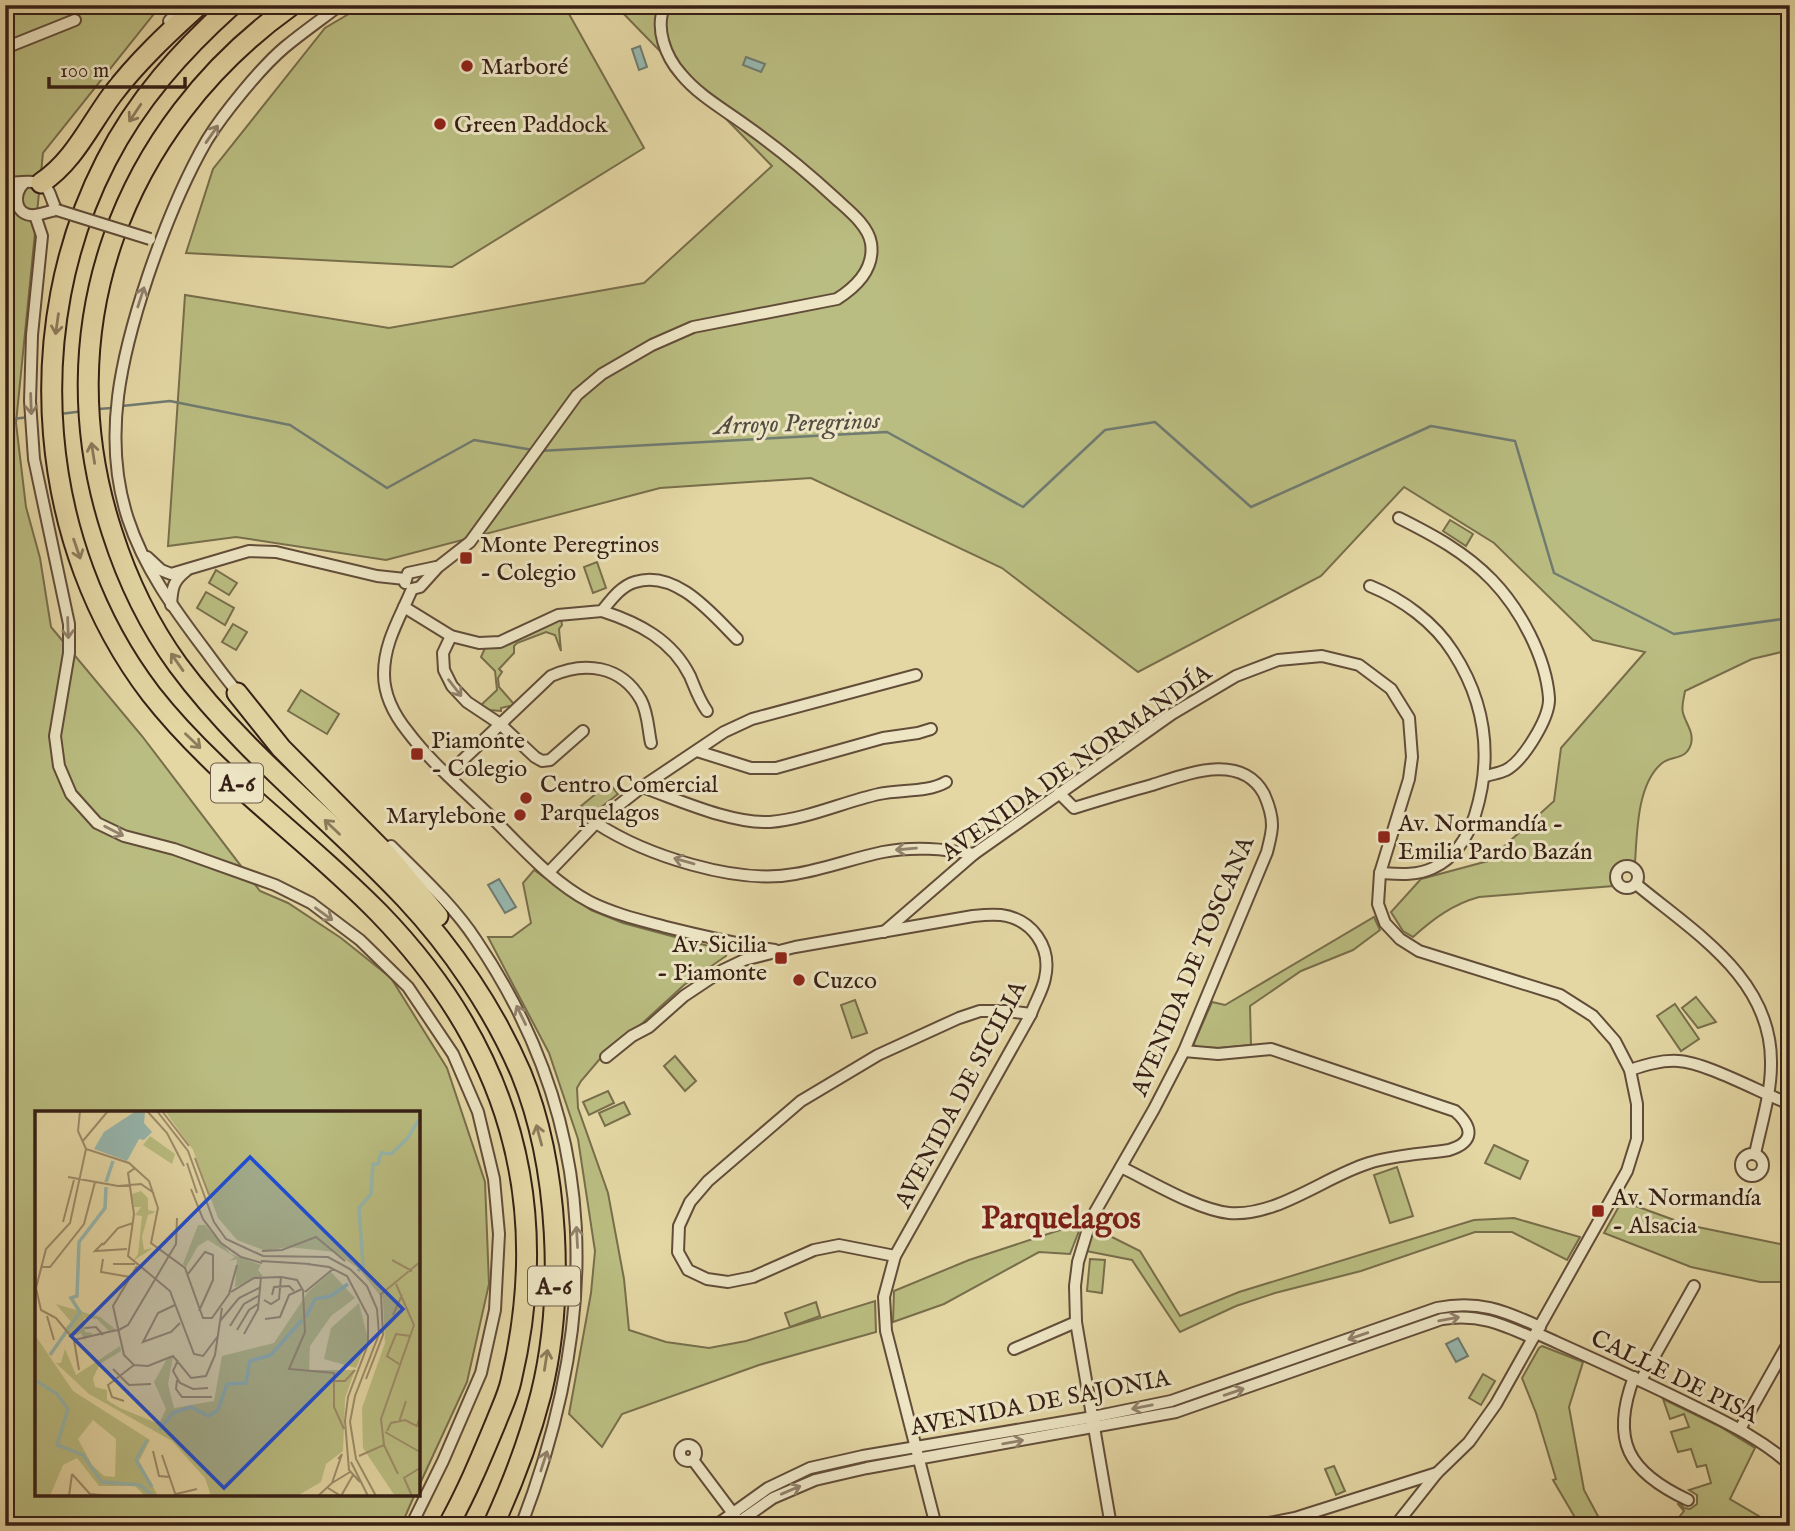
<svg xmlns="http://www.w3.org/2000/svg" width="1795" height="1531" font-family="'IM FELL English',serif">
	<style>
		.green { fill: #babd81; stroke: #786e4b; stroke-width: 2 }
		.water { fill: #97b8af; stroke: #707b71; stroke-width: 2 }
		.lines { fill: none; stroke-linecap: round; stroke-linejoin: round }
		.stream { stroke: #707b71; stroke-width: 2.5 }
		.minor-casing { stroke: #624d39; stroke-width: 14 }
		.motorway-casing { stroke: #361f15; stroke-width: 23 }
		.minor { stroke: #ede5c4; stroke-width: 10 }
		.motorway { stroke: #e4d7a4; stroke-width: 19 }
		.minor-bridge-casing { stroke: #624d39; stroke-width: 14; stroke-linecap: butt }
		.minor-bridge { stroke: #ede5c4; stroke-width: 10 }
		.oneway { stroke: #8d7b5c }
		.oneway2 { stroke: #92826c }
		.poi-dot { fill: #8f2418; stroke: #ede5c4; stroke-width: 2.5 }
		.labels { text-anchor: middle; stroke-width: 6; stroke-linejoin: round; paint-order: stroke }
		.shield { fill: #ede5c4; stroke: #6d5a4a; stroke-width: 2 }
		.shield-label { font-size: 23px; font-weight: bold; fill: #361f15 }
		.poi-label { font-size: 24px; fill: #361f15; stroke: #ede5c4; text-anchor: start }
		.street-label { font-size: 24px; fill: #361f15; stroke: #ede5c4 }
		.water-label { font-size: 26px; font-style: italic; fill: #534d43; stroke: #ede5c4 }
		.district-label { font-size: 32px; font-weight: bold; fill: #7a1f14; stroke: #ede5c4 }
		.inset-river { fill: none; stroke: #97b8af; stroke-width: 3.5 }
		.inset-road { fill: none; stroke: #9e8d6b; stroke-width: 2 }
		.view { fill: #1d4ed8; fill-opacity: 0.15; stroke: #1d4ed8; stroke-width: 3.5 }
		.inset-edge { fill: none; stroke: #361f15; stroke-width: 3.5 }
	</style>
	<rect width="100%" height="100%" fill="#e4d7a4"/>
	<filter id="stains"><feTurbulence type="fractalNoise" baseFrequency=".00286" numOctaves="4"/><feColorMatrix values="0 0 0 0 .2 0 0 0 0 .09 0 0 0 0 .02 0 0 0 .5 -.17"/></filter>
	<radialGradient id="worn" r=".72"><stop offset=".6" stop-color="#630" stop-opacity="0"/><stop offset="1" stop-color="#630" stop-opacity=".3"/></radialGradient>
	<g class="green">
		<polygon points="5,5 161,5 43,153 16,423 26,507 40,558 51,627 142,736 260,891 288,903 341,938 391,978 447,1068 485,1182 489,1284 467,1382 418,1488 418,1113 37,1113 37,1494 415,1494 401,1526 5,1526"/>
		<polygon points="364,5 564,5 644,148 452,267 186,253 213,169 325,28"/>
		<path d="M615 5H1790V650L1752 659 1685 691C1684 698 1681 706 1683 713 1686 724 1694 732 1691 744 1686 761 1671 755 1661 764 1637 785 1637 833 1635 863 1618 858 1607 869 1613 886L1479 897C1453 904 1433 919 1413 937L1403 931 1391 912 1421 879 1488 861 1554 801 1561 748 1645 652 1593 640 1494 543 1404 487 1321 576 1138 672 1002 568 811 478 660 488 386 560 236 537 168 546 185 295 389 328 644 283 772 166Z"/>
		<polygon points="1450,520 1473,534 1466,546 1443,531"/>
		<polygon points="597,562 606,588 593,593 584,567"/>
		<polygon points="216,570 237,583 229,595 209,583"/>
		<polygon points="206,592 234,608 225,625 197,608"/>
		<polygon points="561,619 562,625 559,629 561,651 555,635 546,632 517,643 514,646 514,653 499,669 502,672 498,678 499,687 514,704 511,708 509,706 501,708 501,711 489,710 481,705 497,690 495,671 481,657 485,648 505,645"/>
		<polygon points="233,624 247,632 236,650 222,642"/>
		<polygon points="301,690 339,714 327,734 288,711"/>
		<polygon points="609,783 618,794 591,815 581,806"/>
		<polygon points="534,870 591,910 623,923 727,951 726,956 684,985 635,1030 604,1054 581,1081 577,1088 578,1108 608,1193 624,1279 629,1330 666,1342 709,1348 746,1341 875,1301 876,1332 759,1365 622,1414 602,1447 569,1414 591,1293 595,1251 578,1139 549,1053 488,937 512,937 531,923 523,883"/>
		<polygon points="1374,917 1380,930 1353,950 1301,971 1250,1006 1251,1045 1219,1048 1195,1047 1194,1043 1212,1002 1225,1005"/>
		<polygon points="1696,997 1716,1022 1698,1028 1682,1008"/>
		<polygon points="855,1000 867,1033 852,1038 841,1005"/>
		<polygon points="1675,1004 1699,1039 1681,1051 1657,1016"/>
		<polygon points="675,1056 696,1081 685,1091 664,1066"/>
		<polygon points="608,1091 614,1103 589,1115 583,1102"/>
		<polygon points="624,1102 630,1114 605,1126 599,1113"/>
		<polygon points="1494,1145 1528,1161 1520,1179 1485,1163"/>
		<polygon points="1397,1167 1413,1216 1390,1223 1374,1175"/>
		<polygon points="1622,1201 1688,1225 1790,1246 1790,1282 1760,1282 1691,1267 1604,1233"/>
		<polygon points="1514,1218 1580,1237 1567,1260 1512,1232 1475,1232 1361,1271 1275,1293 1236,1306 1180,1332 1132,1260 1086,1251 1094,1228 1140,1251 1180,1316 1239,1292 1474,1220"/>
		<polygon points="1066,1228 1079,1231 1070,1254 1039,1252 944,1304 893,1322 894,1291 969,1260"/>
		<polygon points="1090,1259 1105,1260 1102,1293 1087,1291"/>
		<polygon points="816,1302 820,1316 790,1327 785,1313"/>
		<path d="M1456 1309 1497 1313 1527 1327C1516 1325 1506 1318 1495 1315 1477 1309 1458 1311 1439 1315L1173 1408 1106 1419 1172 1406 1439 1313Z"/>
		<polygon points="1542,1346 1583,1362 1569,1407 1584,1490 1599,1518 1609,1526 1580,1526 1553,1480 1556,1479 1536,1413 1522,1378 1539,1348"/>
		<polygon points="1483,1374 1495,1381 1481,1405 1469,1398"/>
		<polygon points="1663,1399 1719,1426 1755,1448 1730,1499 1764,1519 1790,1526 1672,1526 1684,1511 1678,1504 1680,1503 1684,1508 1690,1509 1697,1504 1697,1495 1689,1490 1711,1483 1706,1465 1697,1467 1691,1449 1678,1452 1671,1432 1689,1427 1684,1414 1670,1419"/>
		<path d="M905 1454 814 1475 772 1494 745 1511C796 1472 843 1464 905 1454Z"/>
		<polygon points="1334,1466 1345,1491 1336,1495 1325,1469"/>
	</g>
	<g class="water">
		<polygon points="640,46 647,67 639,70 632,49"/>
		<polygon points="746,57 765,64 761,72 743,65"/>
		<polygon points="499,879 516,907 505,913 488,885"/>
		<polygon points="1458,1338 1468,1356 1456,1362 1446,1344"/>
	</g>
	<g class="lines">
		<g class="stream">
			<polyline points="122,406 170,401 290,425 387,488 474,440 533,450"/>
			<polyline points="98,409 112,408"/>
			<polyline points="60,414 84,411"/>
			<polyline points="5,420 29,417"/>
			<polyline points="539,451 887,432 1023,507 1105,430 1155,422 1251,507 1431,426 1515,441 1554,573 1674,634 1790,618"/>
		</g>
		<defs>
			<g id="minor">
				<polyline points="169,21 184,5"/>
				<polyline points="5,48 75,20"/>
				<path d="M5 183C18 183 40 177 48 190 52 197 52 203 57 210"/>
				<path d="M24 183C12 194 15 217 35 215 43 214 49 211 57 210"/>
				<polyline points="35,215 42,236 32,335 30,401 34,459 69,624 69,653 55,736 59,766 71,794 97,823 124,836 174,849 275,885 311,903 360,940 408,987 453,1054 478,1112 494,1179 499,1234 495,1310 481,1373 443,1461 411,1526"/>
				<path d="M1399 518C1433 535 1465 552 1492 580 1520 609 1546 657 1549 698 1550 718 1523 761 1506 770 1500 773 1492 774 1486 776"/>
				<polyline points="147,557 161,570 171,574 249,551 276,552 377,576 405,579"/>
				<polyline points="405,583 408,573 436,567"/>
				<path d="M1370 586C1402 599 1434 622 1453 652 1486 703 1493 757 1475 815 1468 837 1454 859 1433 868 1416 876 1398 874 1380 873"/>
				<path d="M412 589 420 587 438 567 470 542 577 395 602 374 652 345 693 327 837 299C856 287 875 269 871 243 868 225 848 210 835 198 807 172 779 149 748 127 725 110 699 96 681 74 666 57 654 28 665 5"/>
				<path d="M412 589C400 618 384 642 384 674 384 695 395 716 408 732 429 760 457 784 482 808 516 840 548 880 590 902 614 914 640 920 666 927 702 936 738 944 775 950"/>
				<path d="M171 605C172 588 173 581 186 571"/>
				<path d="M404 607 451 636 479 643 500 642 558 615 602 611C611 600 621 586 635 582 676 569 712 614 737 639"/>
				<path d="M602 611C639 623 672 640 690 676 695 688 699 700 707 711"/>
				<polyline points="451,636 443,653 444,670 452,686 467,702 500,724 535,757 542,761 550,760 583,731"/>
				<path d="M241 696C228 682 217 666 205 650 174 609 144 568 128 519 101 437 122 354 148 276 164 229 182 183 207 140 223 114 261 67 285 47 303 32 322 19 340 5"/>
				<polyline points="697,751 751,768 776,768 883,738 918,733 931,729"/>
				<path d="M448 774 551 676C584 661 621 665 641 700 648 713 648 729 651 743"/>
				<path d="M642 787C679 800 731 824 770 822 807 819 843 802 879 794 900 789 927 793 946 782"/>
				<path d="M1059 793 1074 808C1100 800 1126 792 1152 785 1187 774 1241 752 1264 794 1268 803 1272 815 1272 825 1272 834 1269 843 1267 852L1184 1051 1154 1109 1091 1219 1078 1262 1075 1286 1076 1322 1111 1526"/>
				<path d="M596 823C645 855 736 885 795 874 825 869 854 858 883 852 914 846 944 849 974 854"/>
				<path d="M391 846C420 875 453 905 476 940 603 1127 600 1320 521 1526"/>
				<circle cx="1627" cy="877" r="11"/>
				<polyline points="549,872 596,823 642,787 724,732 752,719 916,675"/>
				<path d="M1636 884C1695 933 1773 979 1771 1065 1771 1094 1761 1125 1755 1154"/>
				<polyline points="884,932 974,854 1172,714 1236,676 1278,660 1322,656 1359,665 1391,689 1409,718 1412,757 1409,779 1380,873 1378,904 1385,923 1400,939 1419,951 1560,995 1593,1016 1615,1041 1630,1070 1637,1104 1637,1139 1627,1171 1496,1404 1469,1442 1437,1473 1295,1518 1253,1526"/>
				<path d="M606 1057 632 1036 649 1027 684 996 723 970 744 960 795 947 973 916C982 915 992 914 1001 915 1032 919 1052 947 1045 978 1043 990 1035 1002 1031 1014L895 1256 884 1297 886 1331 936 1526"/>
				<path d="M1630 1070C1645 1065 1661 1060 1678 1061 1705 1062 1761 1093 1790 1104"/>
				<circle cx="1752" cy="1165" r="11"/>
				<path d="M1121 1167C1150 1181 1198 1210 1229 1213 1277 1217 1324 1177 1369 1163 1394 1155 1423 1154 1449 1150 1475 1142 1473 1127 1455 1111L1271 1049 1218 1054 1184 1051"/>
				<polyline points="895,1256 839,1245 814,1250 753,1277 728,1282 707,1279 688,1270 678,1252 679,1226 690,1202 708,1181 801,1101 878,1055 959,1018 980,1011 1007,1011 1031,1014"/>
				<path d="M1536 1333C1589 1357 1641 1380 1693 1406 1727 1423 1762 1439 1790 1465"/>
				<polyline points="1014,1349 1076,1322"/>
				<path d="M1634 1377C1610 1441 1628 1472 1688 1500"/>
				<polyline points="1641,1380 1694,1286"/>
				<polyline points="1740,1429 1790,1340"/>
				<circle cx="688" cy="1453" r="8"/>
				<polyline points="693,1460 735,1516"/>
				<path d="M715 1526 768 1488 810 1468 863 1456 1093 1417 1171 1401 1437 1308C1478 1300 1503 1310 1540 1327"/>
				<path d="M733 1526 773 1498 815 1480 867 1468 1176 1412 1442 1319C1477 1313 1502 1324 1533 1338"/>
				<polyline points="1395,1526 1437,1473"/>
			</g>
			<g id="motorway">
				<path d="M232 5C181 51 137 100 106 161 20 328 37 545 151 694 216 777 306 838 379 913 508 1046 554 1200 511 1381 508 1395 501 1409 496 1422 481 1458 467 1492 448 1526"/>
				<path d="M292 5C121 127 46 330 112 532 127 579 149 625 178 665 243 753 331 819 405 898 452 948 494 1010 521 1073 559 1166 565 1297 541 1394 530 1437 512 1485 493 1526"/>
				<path d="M41 183C74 161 89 126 112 95 137 62 168 33 199 5"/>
				<polyline points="237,693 281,748 387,855 438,916"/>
			</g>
		</defs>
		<use href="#minor" class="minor-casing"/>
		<use href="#motorway" class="motorway-casing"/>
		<use href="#minor" class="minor"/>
		<use href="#motorway" class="motorway"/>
		<defs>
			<polyline id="minor-bridge" points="57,210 150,239"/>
		</defs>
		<use href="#minor-bridge" class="minor-bridge-casing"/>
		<use href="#minor-bridge" class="minor-bridge"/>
	</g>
	<defs><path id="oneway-shaft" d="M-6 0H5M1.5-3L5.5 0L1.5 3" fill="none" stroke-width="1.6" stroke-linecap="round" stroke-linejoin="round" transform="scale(1.75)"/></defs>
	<g class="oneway">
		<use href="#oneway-shaft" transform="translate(135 113) rotate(124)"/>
		<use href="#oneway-shaft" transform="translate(57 324) rotate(98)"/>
		<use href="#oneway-shaft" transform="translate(93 453) rotate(-99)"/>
		<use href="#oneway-shaft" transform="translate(77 549) rotate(71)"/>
		<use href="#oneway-shaft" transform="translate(177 662) rotate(-125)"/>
		<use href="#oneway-shaft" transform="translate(193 741) rotate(44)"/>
		<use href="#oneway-shaft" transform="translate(332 827) rotate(-136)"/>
		<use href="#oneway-shaft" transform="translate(539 1135) rotate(-105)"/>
		<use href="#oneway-shaft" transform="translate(546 1360) rotate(-81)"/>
	</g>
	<g class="oneway2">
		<use href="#oneway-shaft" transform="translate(212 134) rotate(-55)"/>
		<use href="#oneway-shaft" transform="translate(141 297) rotate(-72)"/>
		<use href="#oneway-shaft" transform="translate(31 404) rotate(88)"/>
		<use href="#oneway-shaft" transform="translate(68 628) rotate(88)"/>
		<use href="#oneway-shaft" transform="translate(455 688) rotate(52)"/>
		<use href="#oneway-shaft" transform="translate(114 831) rotate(27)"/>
		<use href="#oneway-shaft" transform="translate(906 849) rotate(175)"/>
		<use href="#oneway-shaft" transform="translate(684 861) rotate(-164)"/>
		<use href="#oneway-shaft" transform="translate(324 914) rotate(36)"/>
		<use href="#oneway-shaft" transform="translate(521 1015) rotate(-116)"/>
		<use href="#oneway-shaft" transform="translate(577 1237) rotate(-93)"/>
		<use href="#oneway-shaft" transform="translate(1449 1319) rotate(-10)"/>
		<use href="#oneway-shaft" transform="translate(1358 1336) rotate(161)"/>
		<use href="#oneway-shaft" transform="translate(1234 1392) rotate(-19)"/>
		<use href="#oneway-shaft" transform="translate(1142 1407) rotate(169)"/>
		<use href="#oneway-shaft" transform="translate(1013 1442) rotate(-10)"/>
		<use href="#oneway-shaft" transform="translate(544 1461) rotate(-72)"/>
		<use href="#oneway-shaft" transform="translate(791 1490) rotate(-23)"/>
	</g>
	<g class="poi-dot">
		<circle cx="467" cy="66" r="7"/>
		<circle cx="440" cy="124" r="7"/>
		<rect x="459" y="551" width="14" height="14" rx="3.5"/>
		<rect x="410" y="747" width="14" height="14" rx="3.5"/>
		<circle cx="526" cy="798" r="7"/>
		<circle cx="520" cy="815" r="7"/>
		<rect x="1377" y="830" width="14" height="14" rx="3.5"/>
		<rect x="774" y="951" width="14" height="14" rx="3.5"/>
		<circle cx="799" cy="980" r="7"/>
		<rect x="1591" y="1204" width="14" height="14" rx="3.5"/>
	</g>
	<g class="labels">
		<g class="shield">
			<rect x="211" y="763.5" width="52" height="39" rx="5"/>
			<rect x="528" y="1266.5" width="52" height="39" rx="5"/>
		</g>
		<g class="shield-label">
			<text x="237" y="791">A-6</text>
			<text x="554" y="1294">A-6</text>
		</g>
		<g class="poi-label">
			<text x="481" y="74">Marboré</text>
			<text x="454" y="132">Green Paddock</text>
			<text x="480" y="552">Monte Peregrinos<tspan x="480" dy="28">- Colegio</tspan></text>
			<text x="431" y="748">Piamonte<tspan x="431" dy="28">- Colegio</tspan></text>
			<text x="540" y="792">Centro Comercial<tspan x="540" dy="28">Parquelagos</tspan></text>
			<text x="506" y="823" text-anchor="end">Marylebone</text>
			<text x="1398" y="831">Av. Normandía -<tspan x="1398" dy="28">Emilia Pardo Bazán</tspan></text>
			<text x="767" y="952" text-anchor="end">Av. Sicilia<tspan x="767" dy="28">- Piamonte</tspan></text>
			<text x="813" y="988">Cuzco</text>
			<text x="1612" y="1205">Av. Normandía<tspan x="1612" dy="28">- Alsacia</tspan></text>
		</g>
		<g class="street-label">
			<text transform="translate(1076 762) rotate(-35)" y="8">AVENIDA DE NORMANDÍA</text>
			<text transform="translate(1192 966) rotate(-67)" y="8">AVENIDA DE TOSCANA</text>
			<text transform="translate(960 1094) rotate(-62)" y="8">AVENIDA DE SICILIA</text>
			<text transform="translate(1675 1376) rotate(26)" y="8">CALLE DE PISA</text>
			<text transform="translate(1040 1402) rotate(-11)" y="8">AVENIDA DE SAJONIA</text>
		</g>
		<g class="water-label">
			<text transform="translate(797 422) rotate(-2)" y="9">Arroyo Peregrinos</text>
		</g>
		<g class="district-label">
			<text x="1061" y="1228">Parquelagos</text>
		</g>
	</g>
	<g transform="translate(35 1111)">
		<rect width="385" height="385" fill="#e4d7a4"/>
		<path d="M130 0H385V385H360L328 337 327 297 350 232 348 188 324 158 300 141 253 136 231 140 202 129 183 107 158 39ZM115 25 140 43 137 53 108 34ZM106 80 113 87V99L121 101 113 104 107 126 109 139 118 137 98 150 103 143 107 105 100 104 106 96H99L97 83ZM163 114H170L196 143 226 154 223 159 228 165 200 176 202 148 194 150 200 146 173 129 163 135 151 156 148 153ZM296 161 320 187 296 205 275 235 274 259H320L310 287 308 340 291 353 286 371 262 385H176L170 367 137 330 54 283 21 252H26L30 238 41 264 85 235 86 240 65 253 58 267 60 276 72 279V289L85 297 124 313 131 298 119 271 133 246H138L133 273 139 297 179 290 187 245 239 232 273 181ZM324 192 333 228 321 257 289 248 296 217ZM21 193 65 206 80 218 74 220 62 208 49 207 50 221 58 222 49 229 46 222 36 226 30 217 36 211ZM0 224 38 280 115 329 104 350 123 385H110L100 375H64L42 347 28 354 15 385H0ZM58 309 81 328 80 366 69 365 57 354 43 328Z" fill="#babd81" fill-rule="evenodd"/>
		<path d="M101 0 110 2 109 12 117 21 109 29 104 28 92 50 59 38 69 21Z" fill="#97b8af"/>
		<path class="inset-river" d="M71 71 78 50M323 160 328 154 324 97 336 83 338 53H343L346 42 356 43 372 28 385 7M271 206 280 188 296 185 313 173M15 244 45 201 36 187 42 185 44 131 70 97 71 76M0 269 22 283 33 298 22 334 48 344 67 371 105 374 118 385M124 319 138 302 156 296 173 305 183 299 192 273 211 272 215 250 236 244 267 209M112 329 101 349 117 376"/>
		<path class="inset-road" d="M45 0 43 20 51 38 94 52 114 70 123 97 116 132 150 157 168 207H177L194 183 202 154M112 0 132 22 149 55M122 0 153 40 179 111 191 128 228 145 293 146 315 158 332 175 342 198 344 223 320 285 315 311 321 348 341 385M127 0 154 35M47 31 73 0M160 47 174 84M152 52 162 82M100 57 93 62 99 103 93 145 135 180 159 243 168 245 183 225M33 66 83 75 106 73 119 82M156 78 168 108 186 132 206 146 227 152M28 111 39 69M68 132 60 140 92 138M68 134 83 117 98 112M227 140 247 139 281 126 310 150M68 148 66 161 95 166M357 149 377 160M226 150 275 153M78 153H100M272 153 294 156 312 165 333 205V233L313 286 310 310 314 359 325 371M102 155 78 195 89 244 99 254 113 255 138 245 156 267 171 265 180 244 187 197M6 156H15L49 113 60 71M153 163 170 141 178 144V169L164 200M196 181 219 167 246 166 262 169 269 181M268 181 270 221 254 258 299 262V296L309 318M270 181 298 158M237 184 239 176 254 175 259 180M345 184 385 151M229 189 236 193 244 188 246 166M140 194 123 202 108 231 136 221 145 212M358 204 367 184M12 205 19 229M230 208 245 206 254 184 267 178M185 210 204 187 226 176M195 215 209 193 225 184M50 217 61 216 68 224M202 219 214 199 223 193M82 220 93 214 141 133 142 107M209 223 223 198 226 166M39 229 21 207 6 199 1 177 11 138 35 112 51 38M39 229 82 219M39 229 44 259M143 249 138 260 145 272 158 278 173 277M364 253 352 245 361 223 375 225M78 258 94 274 116 273M331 268 348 224 346 184M142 269 141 278 147 286H177M300 270H310L320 259M89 290 77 286 73 274 99 254M364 311 371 290M352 320 356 312 370 309 382 315 385 305M350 321 385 341M349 334 363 363M118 340 124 365 135 366M127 344 141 385M324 345 349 334 346 308 379 214 361 173M316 351 333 385M37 363 55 383 75 385M297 372 315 361M293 377 306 385 318 364M141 383 162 378M34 385 37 363M283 385 297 372 307 343 303 348M377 385 369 367 385 357"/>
		<path class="view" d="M215 46 368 198 189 377 36 225Z"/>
		<rect width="385" height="385" class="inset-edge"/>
	</g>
	<rect width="1795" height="1531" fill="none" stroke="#e4d7a4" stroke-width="28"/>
	<rect x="7" y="7" width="1781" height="1517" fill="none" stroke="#361f15" stroke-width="3.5"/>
	<rect x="14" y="14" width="1767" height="1503" fill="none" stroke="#361f15" stroke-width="2"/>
	<path d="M49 77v10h136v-10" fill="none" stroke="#361f15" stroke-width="3.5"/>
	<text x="60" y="77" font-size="21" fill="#361f15" stroke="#ede5c4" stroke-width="5" paint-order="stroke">100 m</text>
	<rect width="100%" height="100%" filter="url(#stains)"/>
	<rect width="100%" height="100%" fill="url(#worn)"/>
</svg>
